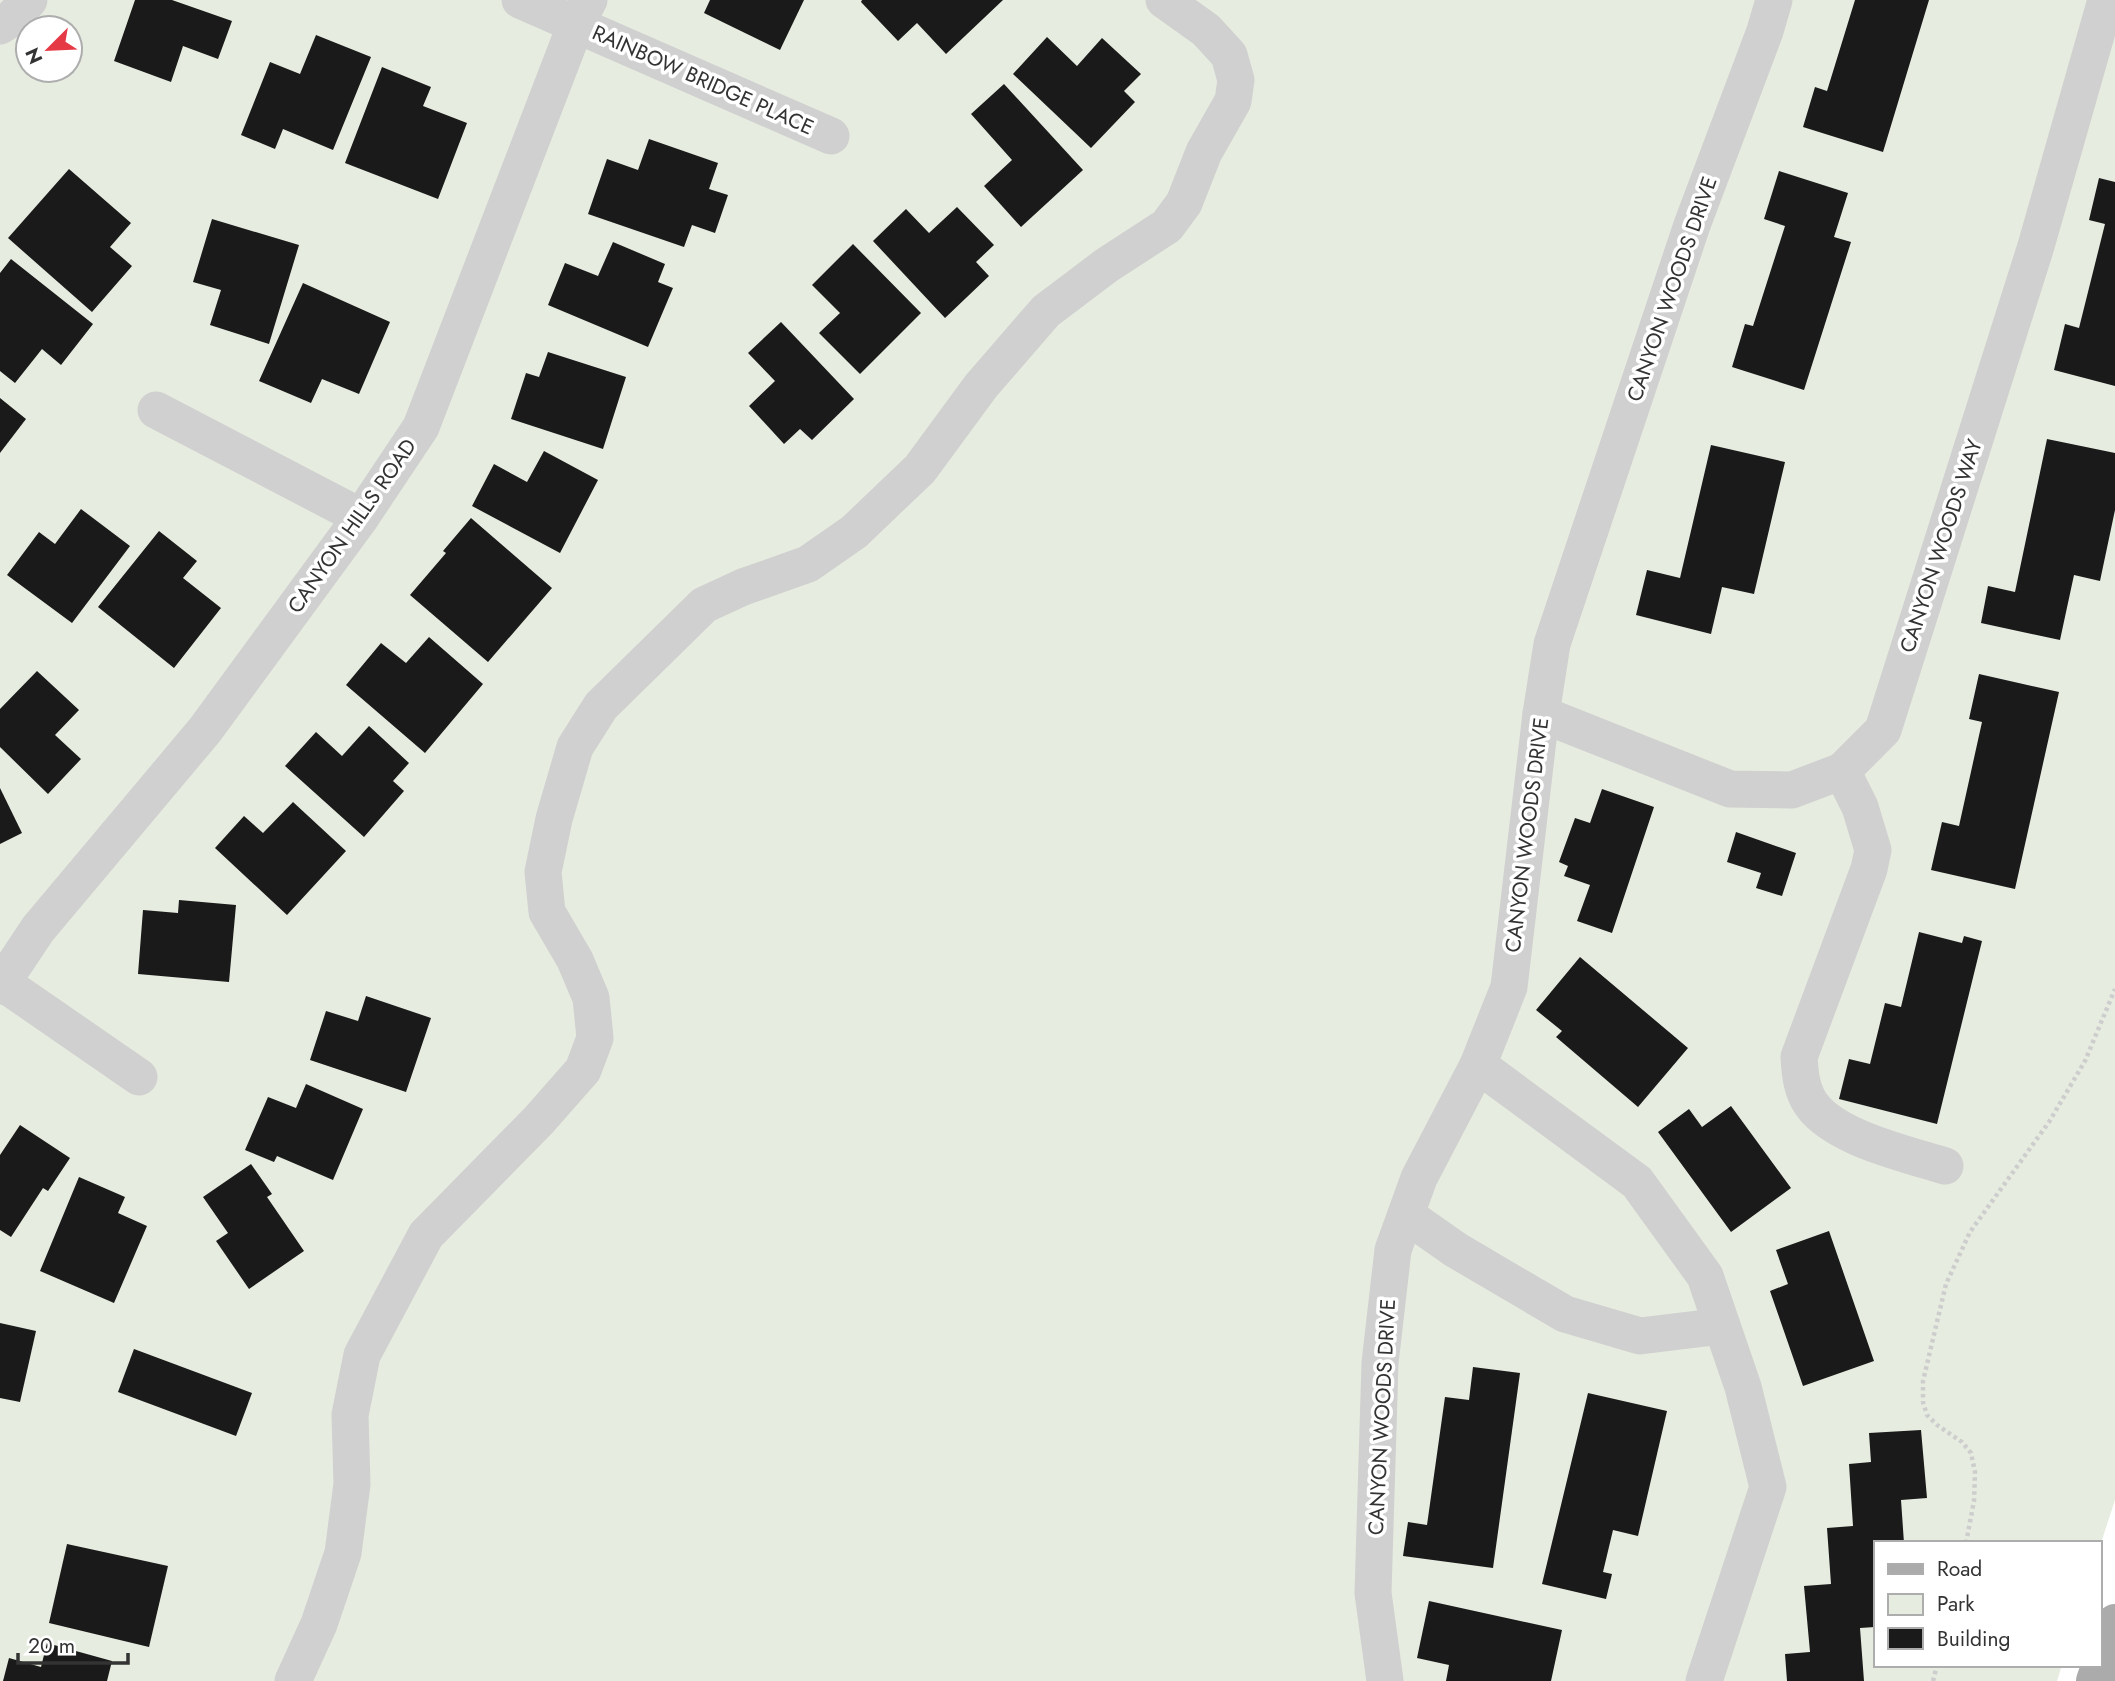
<svg xmlns="http://www.w3.org/2000/svg" width="2115" height="1681" font-family="Jost,sans-serif">
	<style>
		.green { fill: #e6ecdf; fill-rule: evenodd }
		.building { fill: #1a1a1a }
		.lines { fill: none; stroke-linecap: round; stroke-linejoin: round }
		.path { stroke: #cdcdcd; stroke-width: 4.5; stroke-dasharray: 3.5 3.5; stroke-linecap: butt }
		.minor { stroke: #d0d0d0; stroke-width: 37 }
		.major { stroke: #ababab; stroke-width: 38 }
		.labels { text-anchor: middle; stroke-width: 7; stroke-linejoin: round; paint-order: stroke }
		.street-label { font-size: 21px; fill: #333; stroke: #fff }
	</style>
	<rect width="100%" height="100%" fill="#fff"/>
	<path class="green" d="M0 0H2115V1500L2099 1549V1543H1875V1665H2062L2057 1681H0ZM28 28H70V70H28Z"/>
	<g class="building">
		<polygon points="135,0 172,0 232,21 218,59 183,46 171,82 114,61"/>
		<polygon points="710,0 804,0 780,50 704,13"/>
		<polygon points="862,0 1003,0 946,54 917,23 898,41 861,2"/>
		<polygon points="1855,0 1929,0 1883,152 1803,127 1815,87 1827,91"/>
		<polygon points="316,35 371,57 333,150 283,129 275,149 241,135 270,62 300,74"/>
		<polygon points="1047,37 1077,66 1102,38 1141,74 1124,91 1135,102 1091,148 1013,74"/>
		<polygon points="382,67 431,87 423,106 467,123 438,199 345,163"/>
		<polygon points="1004,84 1083,170 1021,227 984,186 1012,160 971,114"/>
		<polygon points="649,139 718,163 709,189 728,195 715,233 692,225 684,247 588,214 607,159 638,170"/>
		<polygon points="69,169 131,223 110,247 132,266 92,312 8,238"/>
		<polygon points="1779,171 1848,193 1834,237 1851,242 1804,390 1732,367 1745,324 1753,326 1785,226 1764,219"/>
		<polygon points="2099,178 2115,182 2115,386 2054,370 2065,324 2079,328 2105,224 2089,220"/>
		<polygon points="957,207 994,245 976,262 989,276 945,318 873,241 906,209 929,233"/>
		<polygon points="212,219 299,245 269,344 210,325 221,290 193,282"/>
		<polygon points="613,242 665,264 658,282 673,288 648,347 548,305 565,263 598,276"/>
		<polygon points="853,244 921,313 860,374 819,333 840,313 812,285"/>
		<polygon points="11,259 93,324 61,365 42,349 15,383 0,371 0,273"/>
		<polygon points="303,283 390,322 359,394 322,379 311,403 259,381"/>
		<polygon points="781,322 854,399 812,440 800,429 784,444 749,406 775,381 748,353"/>
		<polygon points="548,352 626,377 603,449 511,419 526,373 539,377"/>
		<polygon points="0,398 26,419 0,453"/>
		<polygon points="2047,439 2115,453 2115,510 2100,581 2074,575 2060,640 1981,623 1988,586 2015,592"/>
		<polygon points="1711,445 1785,462 1754,594 1722,587 1711,634 1636,615 1647,570 1680,578"/>
		<polygon points="544,451 598,480 560,553 472,506 494,464 527,482"/>
		<polygon points="81,509 130,546 72,623 7,575 39,532 55,544"/>
		<polygon points="471,518 552,588 488,662 410,595 446,553 443,551"/>
		<polygon points="159,531 197,561 183,578 221,608 174,668 98,607"/>
		<polygon points="429,637 483,684 425,753 346,685 381,643 406,663"/>
		<polygon points="37,671 79,710 55,735 81,759 48,794 0,747 0,709"/>
		<polygon points="1979,674 2059,692 2015,889 1931,870 1942,822 1959,826 1982,722 1969,719"/>
		<polygon points="369,726 409,763 393,781 404,791 364,837 285,766 316,732 342,756"/>
		<polygon points="0,788 22,833 0,844"/>
		<polygon points="1602,789 1654,807 1612,933 1577,921 1590,885 1564,876 1568,866 1559,862 1575,818 1590,823"/>
		<polygon points="293,802 346,851 287,915 215,848 244,816 263,833"/>
		<polygon points="1736,832 1796,853 1782,896 1756,888 1761,873 1727,862"/>
		<polygon points="179,900 236,905 229,982 138,974 143,910 178,913"/>
		<polygon points="1919,932 1962,943 1964,936 1982,941 1937,1124 1839,1099 1849,1059 1870,1064 1885,1003 1901,1007"/>
		<polygon points="1580,957 1688,1048 1638,1107 1556,1037 1562,1031 1536,1010"/>
		<polygon points="366,996 431,1018 406,1092 310,1060 326,1011 358,1021"/>
		<polygon points="306,1084 363,1109 333,1180 277,1156 274,1162 245,1150 268,1097 296,1108"/>
		<polygon points="1731,1106 1791,1188 1731,1232 1658,1132 1689,1109 1702,1127"/>
		<polygon points="20,1125 70,1158 48,1191 43,1188 11,1237 0,1230 0,1155"/>
		<polygon points="251,1164 272,1194 267,1197 304,1251 249,1289 216,1241 228,1233 203,1197"/>
		<polygon points="79,1177 125,1197 118,1213 147,1226 114,1303 40,1271"/>
		<polygon points="1829,1231 1874,1361 1803,1386 1770,1291 1788,1284 1776,1250"/>
		<polygon points="0,1323 36,1331 20,1402 0,1398"/>
		<polygon points="134,1349 252,1393 236,1436 118,1392"/>
		<polygon points="1473,1367 1520,1373 1493,1568 1403,1556 1408,1522 1427,1525 1445,1397 1469,1400"/>
		<polygon points="1588,1393 1667,1411 1638,1536 1613,1530 1603,1572 1612,1574 1606,1599 1542,1584"/>
		<polygon points="1921,1430 1927,1498 1901,1500 1904,1543 1875,1543 1875,1627 1860,1628 1864,1681 1787,1681 1785,1654 1810,1652 1804,1586 1831,1584 1827,1528 1853,1526 1849,1464 1871,1462 1869,1433"/>
		<polygon points="67,1544 168,1566 149,1647 49,1623"/>
		<polygon points="1429,1601 1562,1630 1551,1681 1446,1681 1449,1665 1417,1658"/>
		<polygon points="47,1643 112,1661 107,1681 3,1681 9,1658 41,1667"/>
	</g>
	<g class="lines">
		<g class="path">
			<polyline points="1966,1543 1974,1501 1975,1472 1971,1453 1962,1442 1937,1425 1927,1415 1923,1402 1923,1381 1946,1284 1970,1232 2049,1122 2085,1061 2115,989"/>
			<polyline points="1933,1681 1937,1665"/>
		</g>
		<g class="minor">
			<polyline points="520,0 831,136"/>
			<polyline points="0,26 11,19 29,0"/>
			<polyline points="156,410 361,517"/>
			<polyline points="1541,714 1730,789 1792,790 1842,771 1883,730 2036,246 2106,0"/>
			<path d="M1842 771 1860 807 1873 850 1869 869 1799 1057C1800 1072 1801 1086 1808 1099 1828 1137 1907 1154 1945 1166"/>
			<polyline points="0,981 139,1077"/>
			<polyline points="0,986 38,929 205,730 361,517 421,427 576,24 589,0"/>
			<polyline points="1478,1065 1637,1182 1705,1276 1743,1387 1768,1487 1704,1681"/>
			<polyline points="1406,1215 1456,1250 1565,1314 1640,1336 1722,1326"/>
			<polyline points="293,1681 319,1624 343,1553 352,1484 350,1415 362,1355 426,1235 539,1120 583,1070 595,1038 591,998 575,960 547,912 543,872 554,819 575,747 601,706 704,605 743,587 808,564 854,532 920,469 981,386 1046,311 1107,265 1167,226 1184,203 1204,152 1233,101 1236,80 1229,55 1206,30 1164,0"/>
			<polyline points="1385,1681 1373,1593 1380,1363 1393,1250 1419,1178 1478,1065 1509,987 1541,714 1552,644 1692,225 1765,31 1774,0"/>
		</g>
		<polyline class="major" points="2095,1681 2115,1623"/>
	</g>
	<g class="labels">
		<g class="street-label">
			<text transform="translate(703 80) rotate(24)" y="7">RAINBOW BRIDGE PLACE</text>
			<text transform="translate(1672 289) rotate(-71)" y="7">CANYON WOODS DRIVE</text>
			<text transform="translate(352 526) rotate(-55)" y="7">CANYON HILLS ROAD</text>
			<text transform="translate(1941 546) rotate(-72)" y="7">CANYON WOODS WAY</text>
			<text transform="translate(1527 835) rotate(-83)" y="7">CANYON WOODS DRIVE</text>
			<text transform="translate(1382 1417) rotate(-87)" y="7">CANYON WOODS DRIVE</text>
		</g>
	</g>
	<rect x="1874" y="1541" width="228" height="126" fill="#ffffff" stroke="#adadad" stroke-width="2"/>
	<rect x="1888" y="1564" width="35" height="10" fill="#ababab" stroke="#adadad" stroke-width="2"/>
	<text x="1937" y="1576" font-size="21" fill="#333333">Road</text>
	<rect x="1888" y="1594" width="35" height="21" fill="#e6ecdf" stroke="#adadad" stroke-width="2"/>
	<text x="1937" y="1611" font-size="21" fill="#333333">Park</text>
	<rect x="1888" y="1628" width="35" height="21" fill="#1a1a1a" stroke="#adadad" stroke-width="2"/>
	<text x="1937" y="1646" font-size="21" fill="#333333">Building</text>
	<g transform="translate(49 49) rotate(246)"><circle r="33" fill="#ffffff" stroke="#adadad" stroke-width="2"/>
	<path d="M0-5L12 26L0 18L-12 26Z" fill="#e63946"/>
	<text y="-10" font-size="19" font-weight="bold" text-anchor="middle" fill="#333333">N</text>
	</g>
	<path d="M18 1653v10h110v-10" fill="none" stroke="#333333" stroke-width="3.5"/>
	<text x="28" y="1653" font-size="21" fill="#333333" stroke="#ffffff" stroke-width="5" paint-order="stroke">20 m</text>
</svg>
